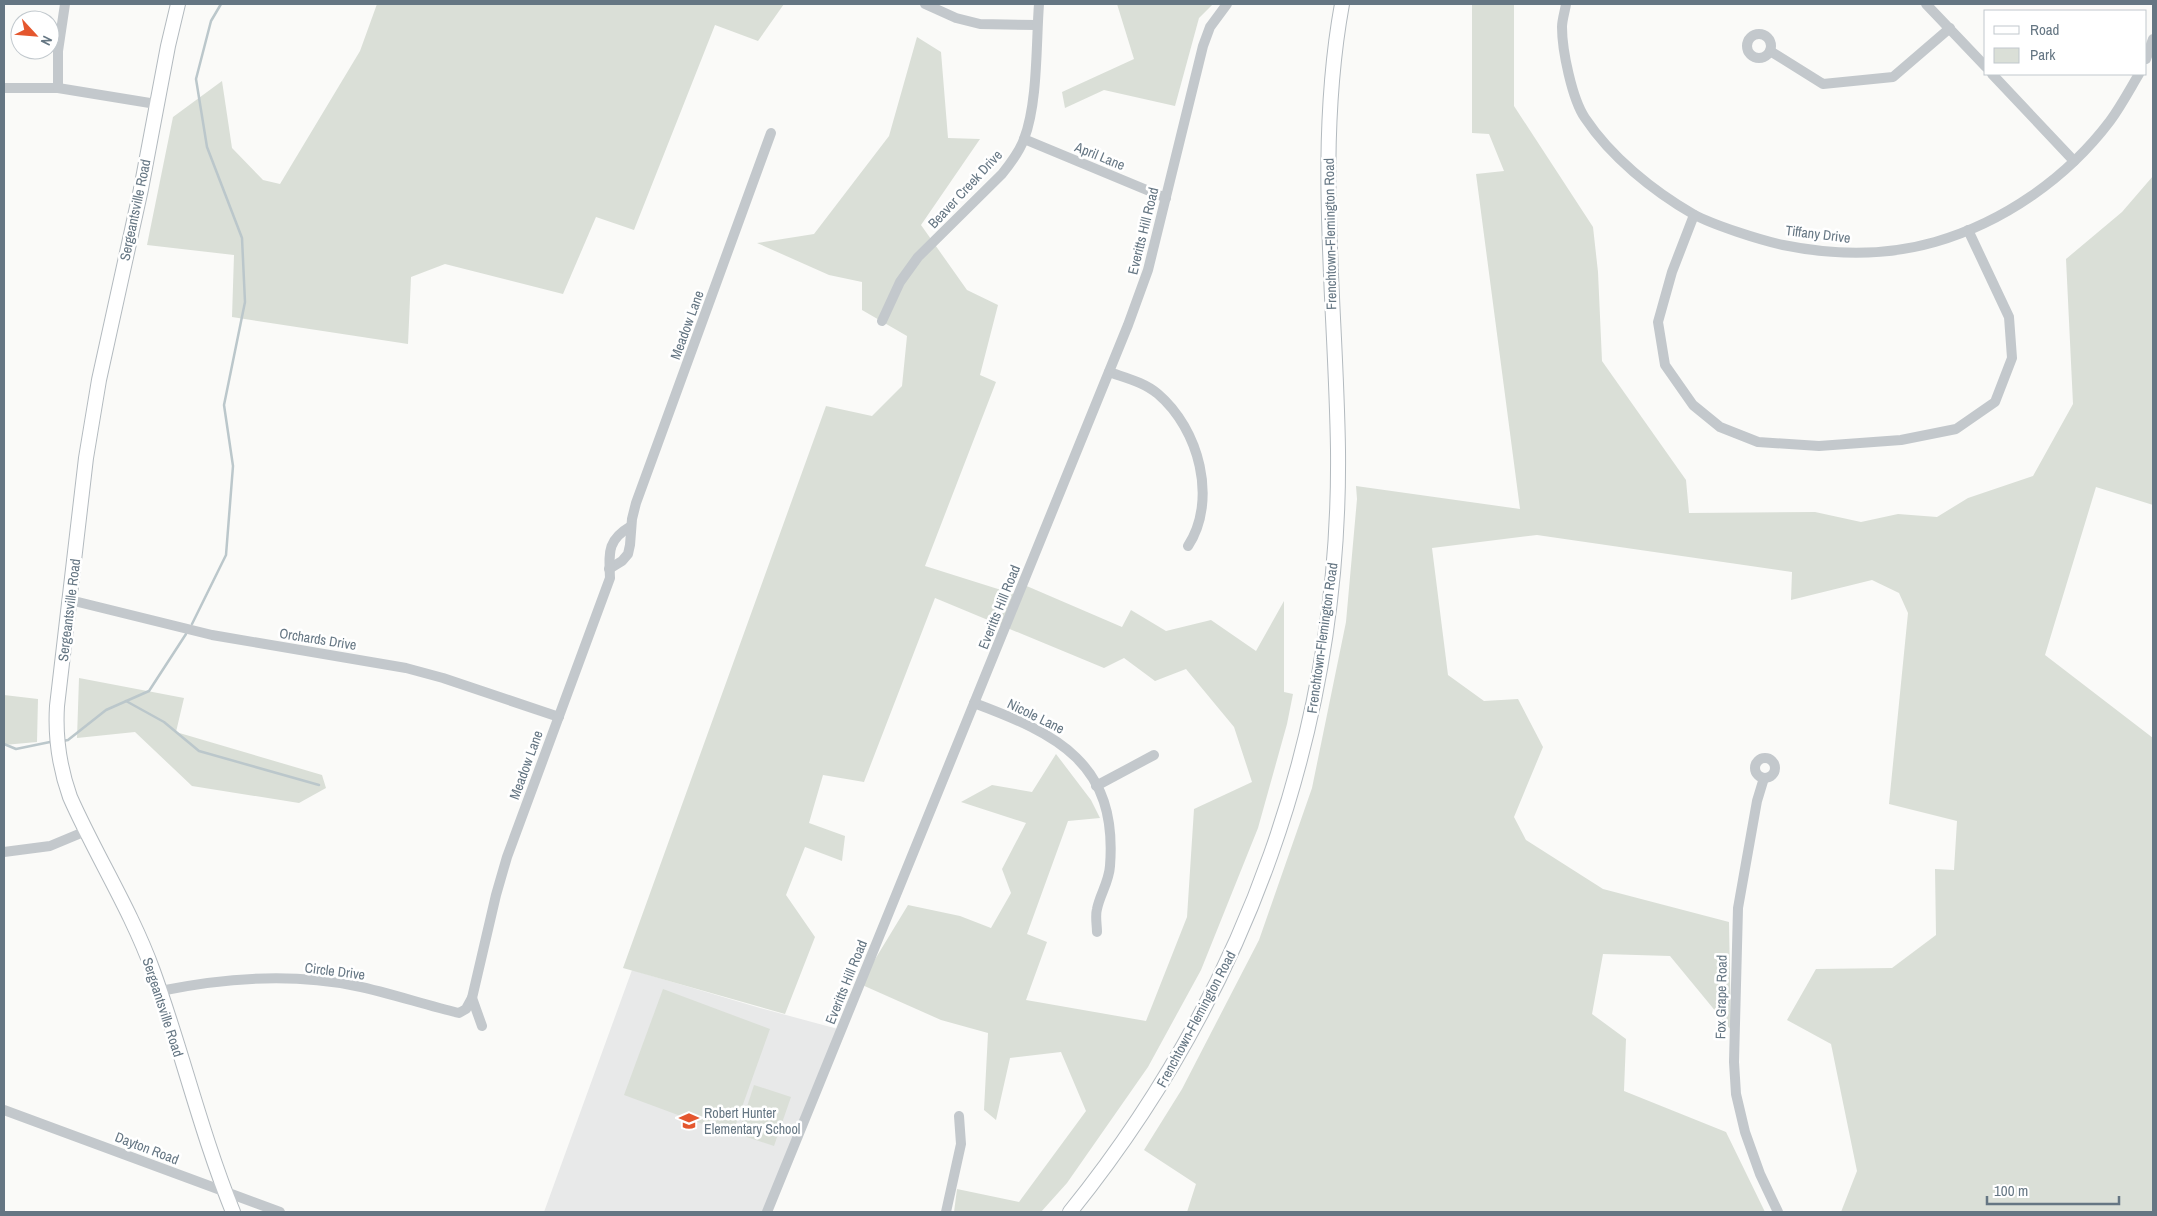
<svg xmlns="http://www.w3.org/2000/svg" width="2157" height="1216" font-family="'Archivo Narrow',sans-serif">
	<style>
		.built { fill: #e8e9e9 }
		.green { fill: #dadfd7 }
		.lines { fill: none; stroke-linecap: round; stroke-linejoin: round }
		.stream { stroke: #bbc7cb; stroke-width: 2.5 }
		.secondary-casing { stroke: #b3babf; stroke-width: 16 }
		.minor { stroke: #c3c8cc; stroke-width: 10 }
		.secondary { stroke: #fff; stroke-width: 14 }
		.labels { text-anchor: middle; stroke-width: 5; stroke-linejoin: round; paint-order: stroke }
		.street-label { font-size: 14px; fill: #657683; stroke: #fff }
		.poi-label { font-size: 14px; fill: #657683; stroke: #fff; text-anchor: start }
	</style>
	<rect width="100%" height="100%" fill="#fafaf8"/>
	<polygon class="built" points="632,970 760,1008 838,1029 763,1212 544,1212"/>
	<g class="green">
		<polygon points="377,4 784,4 758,41 715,25 634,230 596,217 563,294 445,264 411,277 408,344 232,317 234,255 147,245 173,117 222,81 232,148 263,180 280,184 360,51"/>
		<polygon points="1117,4 1213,4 1199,18 1175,106 1104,90 1065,108 1062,92 1134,59"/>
		<polygon points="1472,4 1514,4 1514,106 1593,227 1598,272 1602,361 1686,480 1689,513 1815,512 1861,522 1898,514 1937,517 1968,498 2033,476 2073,404 2066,259 2122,212 2153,176 2153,505 2096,487 2045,655 2153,738 2153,1212 1841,1212 1857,1171 1831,1044 1787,1020 1816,969 1892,968 1936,935 1935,869 1954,870 1957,821 1889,804 1908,613 1899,593 1872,580 1791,600 1792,572 1537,535 1432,548 1448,675 1484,701 1518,699 1543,747 1514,817 1526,840 1603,889 1729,922 1731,1030 1670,956 1603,954 1592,1014 1626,1039 1624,1091 1726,1132 1765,1212 1187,1212 1196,1184 1144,1150 1182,1089 1259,940 1312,788 1346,622 1357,499 1356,486 1520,509 1476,174 1504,171 1489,134 1472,133"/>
		<polygon points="917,37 941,52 948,138 980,139 921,225 967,290 998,305 980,375 996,382 925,566 1017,595 1022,584 1122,627 1131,610 1166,631 1211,620 1256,651 1284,601 1284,692 1293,694 1287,724 1258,828 1201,970 1148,1067 1067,1183 1041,1212 954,1212 957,1189 1019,1202 1086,1111 1061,1052 1010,1058 996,1120 984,1110 988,1033 941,1020 860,984 908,905 960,916 991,928 1011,893 1002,869 1026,823 961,802 992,785 1032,792 1056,754 1091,800 1100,818 1068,821 1027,934 1047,942 1026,1000 1146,1021 1187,917 1194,809 1252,782 1234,727 1186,669 1155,681 1124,658 1104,668 935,598 864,782 823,775 809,823 845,836 842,861 805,847 786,895 815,937 785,1014 623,968 826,406 872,416 902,386 907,336 862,310 862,282 829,275 757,243 814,234 889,136"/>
		<polygon points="79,678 184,698 176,732 322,775 326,788 299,803 192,786 135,732 77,738"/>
		<polygon points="4,695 38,699 37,742 4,745"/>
		<polygon points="663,989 770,1029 732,1135 624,1095"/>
		<polygon points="754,1085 791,1097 774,1146 738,1134"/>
	</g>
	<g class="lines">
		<g class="stream">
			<polyline points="192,624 226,555 233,466 224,405 245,302 242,238 207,147 196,79 211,21 221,4"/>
			<polyline points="126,701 164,722 199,751 319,785"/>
			<polyline points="63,741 68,740 106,710 149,691 186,634"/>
			<polyline points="4,744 16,749 50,742"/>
		</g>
		<defs>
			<g id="secondary">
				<path d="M178 4 168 46 141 189 99 380 86 458 57 706C55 738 59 766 70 797 96 856 131 910 153 971 182 1051 201 1133 233 1212"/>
				<path d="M1070 1212C1245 995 1341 730 1338 450 1336 301 1315 152 1342 4"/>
			</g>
		</defs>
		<use href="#secondary" class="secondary-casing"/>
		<g class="minor">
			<polyline points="925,4 956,18 980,24 1037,25"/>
			<path d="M1566 4C1565 11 1562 20 1562 27 1562 50 1572 99 1585 118 1611 157 1653 191 1693 214 1713 225 1760 240 1783 245 1832 255 1886 256 1935 242 2004 222 2067 178 2110 121 2121 106 2130 89 2139 74"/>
			<polyline points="1926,4 1986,67"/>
			<circle cx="1759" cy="46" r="12"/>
			<polyline points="1770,51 1823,84 1893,77 1950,28"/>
			<polyline points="2146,59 2153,39"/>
			<polyline points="1992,74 2074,161"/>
			<polyline points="4,88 58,88 156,104"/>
			<polyline points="58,88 58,51 65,4"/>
			<polyline points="1024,139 1166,198"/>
			<polyline points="1694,215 1672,272 1658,322 1665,365 1693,405 1720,427 1758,442 1819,446 1901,440 1956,429 1995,402 2012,358 2009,317 1968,230"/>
			<path d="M882 321 900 282 918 257 1002 174C1010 164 1020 151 1024 139 1038 103 1036 43 1039 4"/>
			<path d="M1109 372C1126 378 1144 382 1158 394 1199 429 1218 500 1188 546"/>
			<polyline points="609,569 622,561 628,554 630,545 632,519 636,503 771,133"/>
			<polyline points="70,600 212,635 406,668 443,678 559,717"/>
			<path d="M974 703C1057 734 1118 763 1110 866 1109 882 1100 894 1097 909 1095 916 1097 925 1097 932"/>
			<circle cx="1765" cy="768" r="10"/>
			<polyline points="1764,778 1757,801 1738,908 1734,1062 1736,1094 1745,1132 1760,1174 1778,1212"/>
			<polyline points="1096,786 1154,755"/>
			<polyline points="4,852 50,846 86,831"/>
			<path d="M160 991C223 978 293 973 356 986 391 993 424 1005 459 1013L466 1009 472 998 496 895 507 857 610 578C609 552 607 540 631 526"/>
			<polyline points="472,998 482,1026"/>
			<polyline points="4,1110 280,1212"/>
			<polyline points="767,1212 1128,325 1148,270 1203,46 1210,27 1227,4"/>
			<polyline points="946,1212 961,1144 959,1116"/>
		</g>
		<use href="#secondary" class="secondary"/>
	</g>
	<defs>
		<symbol id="school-bare" viewBox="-9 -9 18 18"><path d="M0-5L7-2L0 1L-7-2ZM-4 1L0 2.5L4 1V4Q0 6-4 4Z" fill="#e4572e" stroke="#fff" stroke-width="2.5" paint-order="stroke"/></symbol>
	</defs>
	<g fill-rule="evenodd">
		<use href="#school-bare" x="675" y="1107" width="28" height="28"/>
	</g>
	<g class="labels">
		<g class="street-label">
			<text transform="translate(1100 156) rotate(22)" y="5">April Lane</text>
			<text transform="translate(965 189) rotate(-47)" y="5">Beaver Creek Drive</text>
			<text transform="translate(135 210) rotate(-78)" y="5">Sergeantsville Road</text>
			<text transform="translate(1143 231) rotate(-76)" y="5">Everitts Hill Road</text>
			<text transform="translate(1330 234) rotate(-91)" y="5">Frenchtown-Flemington Road</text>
			<text transform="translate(1818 234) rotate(7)" y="5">Tiffany Drive</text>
			<text transform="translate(687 325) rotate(-70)" y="5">Meadow Lane</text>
			<text transform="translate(999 607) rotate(-68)" y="5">Everitts Hill Road</text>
			<text transform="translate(69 610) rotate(-83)" y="5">Sergeantsville Road</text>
			<text transform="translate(1322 638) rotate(-82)" y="5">Frenchtown-Flemington Road</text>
			<text transform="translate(318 639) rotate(9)" y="5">Orchards Drive</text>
			<text transform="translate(1036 716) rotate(26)" y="5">Nicole Lane</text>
			<text transform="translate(526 765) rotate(-70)" y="5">Meadow Lane</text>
			<text transform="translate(335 971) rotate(7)" y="5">Circle Drive</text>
			<text transform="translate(846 982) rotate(-68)" y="5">Everitts Hill Road</text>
			<text transform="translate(1721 997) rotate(-89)" y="5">Fox Grape Road</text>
			<text transform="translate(163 1007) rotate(72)" y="5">Sergeantsville Road</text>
			<text transform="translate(1196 1019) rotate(-62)" y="5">Frenchtown-Flemington Road</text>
			<text transform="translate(147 1148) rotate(21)" y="5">Dayton Road</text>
		</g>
		<g class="poi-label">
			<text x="704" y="1118">Robert Hunter<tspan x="704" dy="16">Elementary School</tspan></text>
		</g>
	</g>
	<rect width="2157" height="1216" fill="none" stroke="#657683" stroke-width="10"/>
	<rect x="1984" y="10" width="162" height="65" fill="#ffffff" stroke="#c1c8cd"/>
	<rect x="1994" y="26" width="25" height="8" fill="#ffffff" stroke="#c1c8cd"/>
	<text x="2030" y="35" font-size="15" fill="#657683">Road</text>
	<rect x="1994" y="48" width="25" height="15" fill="#dadfd7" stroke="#c1c8cd"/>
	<text x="2030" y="60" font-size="15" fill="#657683">Park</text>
	<g transform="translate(35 35) rotate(116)"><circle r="24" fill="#ffffff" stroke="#c1c8cd"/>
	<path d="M0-4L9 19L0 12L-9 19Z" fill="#e4572e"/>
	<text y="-8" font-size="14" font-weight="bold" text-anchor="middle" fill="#657683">N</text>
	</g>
	<path d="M1987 1196v8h132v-8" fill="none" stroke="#657683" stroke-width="2.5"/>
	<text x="1994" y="1196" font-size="15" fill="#657683" stroke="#ffffff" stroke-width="4" paint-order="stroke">100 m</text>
</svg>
